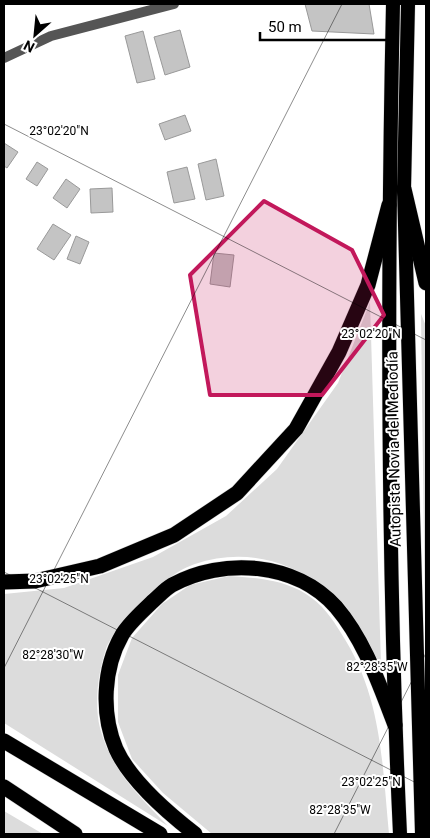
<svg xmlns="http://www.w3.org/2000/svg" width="430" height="838" font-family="Roboto,sans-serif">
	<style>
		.green { fill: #dcdcdc }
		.building { fill: #c4c4c4; stroke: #999 }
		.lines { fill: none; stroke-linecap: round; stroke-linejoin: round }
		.trunk-casing { stroke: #dbdbdb; stroke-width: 15 }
		.motorway-casing { stroke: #dbdbdb; stroke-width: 16 }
		.minor { stroke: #555; stroke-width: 10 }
		.trunk { stroke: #000; stroke-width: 14 }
		.motorway { stroke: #000; stroke-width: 15 }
		.marked { fill: #c2185b; fill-opacity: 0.2; stroke: #c2185b; stroke-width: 4; stroke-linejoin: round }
		.ticks { fill: none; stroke: #000; stroke-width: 1; stroke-opacity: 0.45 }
		.labels { text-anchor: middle; stroke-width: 4; stroke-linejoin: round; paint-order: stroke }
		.street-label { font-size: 15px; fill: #000; stroke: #fff }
		.ticks-label { font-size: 12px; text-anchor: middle; fill: #000; stroke: #fff; stroke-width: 4; stroke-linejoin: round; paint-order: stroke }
	</style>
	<rect width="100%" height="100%" fill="#fff"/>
	<g class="green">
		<path d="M370 302 381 665C370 648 354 615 341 601 336 595 329 591 323 587 285 558 240 549 195 564 166 573 117 621 106 649 98 673 94 703 100 728 111 770 139 796 168 826L4 723V594L64 588 153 557 226 516 277 469 338 383Z"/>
		<polygon points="421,314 426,326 426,698"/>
		<path d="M229 576C255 578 282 579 306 594 321 603 332 618 341 633 382 696 382 762 389 834H212L163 793 132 759 118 722V675L132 638 162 604 190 585Z"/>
		<polygon points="4,811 43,834 4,834"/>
	</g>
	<g class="building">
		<polygon points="305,4 369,4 374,34 312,31"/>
		<polygon points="180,30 190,67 165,75 154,37"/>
		<polygon points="143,31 155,79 137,83 125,36"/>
		<polygon points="185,115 191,131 165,140 159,124"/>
		<polygon points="4,143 18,152 7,168 4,166"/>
		<polygon points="216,159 224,196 206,200 198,164"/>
		<polygon points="37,162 48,169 37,186 26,179"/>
		<polygon points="187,167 195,199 174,203 167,172"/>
		<polygon points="66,179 80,189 67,208 53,198"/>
		<polygon points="112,188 113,212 91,213 90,189"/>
		<polygon points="53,224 71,235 54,260 37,249"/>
		<polygon points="76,236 89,242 80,264 67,259"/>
		<polygon points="214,253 234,255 230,287 210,284"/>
	</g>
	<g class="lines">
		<defs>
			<g id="trunk">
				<path d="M393 4C387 280 387 558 400 834"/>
				<polyline points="408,4 404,189 422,834"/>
			</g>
			<g id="motorway">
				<polyline points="404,189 426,283"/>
				<polyline points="4,582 35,581 100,566 174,535 237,493 296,429 339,352 368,285 389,205"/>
				<polyline points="4,741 160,834"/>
				<polyline points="4,787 75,834"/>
				<path d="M195 834C168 813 130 780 116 749 101 714 103 668 122 635 129 623 142 612 152 602 159 596 165 589 172 585 223 557 296 562 336 607 365 641 379 684 395 725"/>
			</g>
		</defs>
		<use href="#trunk" class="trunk-casing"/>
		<use href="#motorway" class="motorway-casing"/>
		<polyline class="minor" points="4,58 51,36 174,4"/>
		<use href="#trunk" class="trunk"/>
		<use href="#motorway" class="motorway"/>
	</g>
	<path class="marked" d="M264 201 352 250 384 315 322 395H210L190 275Z"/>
	<path class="ticks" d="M4 124 426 340M4 572 426 788M4 668 342 4M334 834 426 653"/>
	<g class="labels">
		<g class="street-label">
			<text transform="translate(394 449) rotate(-91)" y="5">Autopista Novia del Mediodía</text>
		</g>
	</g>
	<g class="ticks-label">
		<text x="59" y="135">23°02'20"N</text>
		<text x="371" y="338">23°02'20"N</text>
		<text x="59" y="583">23°02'25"N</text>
		<text x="53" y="659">82°28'30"W</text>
		<text x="377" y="671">82°28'35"W</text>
		<text x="371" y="786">23°02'25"N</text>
		<text x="340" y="814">82°28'35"W</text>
	</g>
	<rect width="430" height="838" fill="none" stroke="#000000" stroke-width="10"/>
	<g transform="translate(35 35) rotate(207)" stroke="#ffffff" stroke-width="4" paint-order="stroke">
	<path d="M0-4L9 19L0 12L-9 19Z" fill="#000000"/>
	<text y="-8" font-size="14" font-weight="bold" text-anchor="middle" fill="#000000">N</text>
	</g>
	<path d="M260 32v8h130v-8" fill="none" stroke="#000000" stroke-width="2.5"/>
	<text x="268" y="32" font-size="15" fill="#000000" stroke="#ffffff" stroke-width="4" paint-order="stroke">50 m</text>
</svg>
